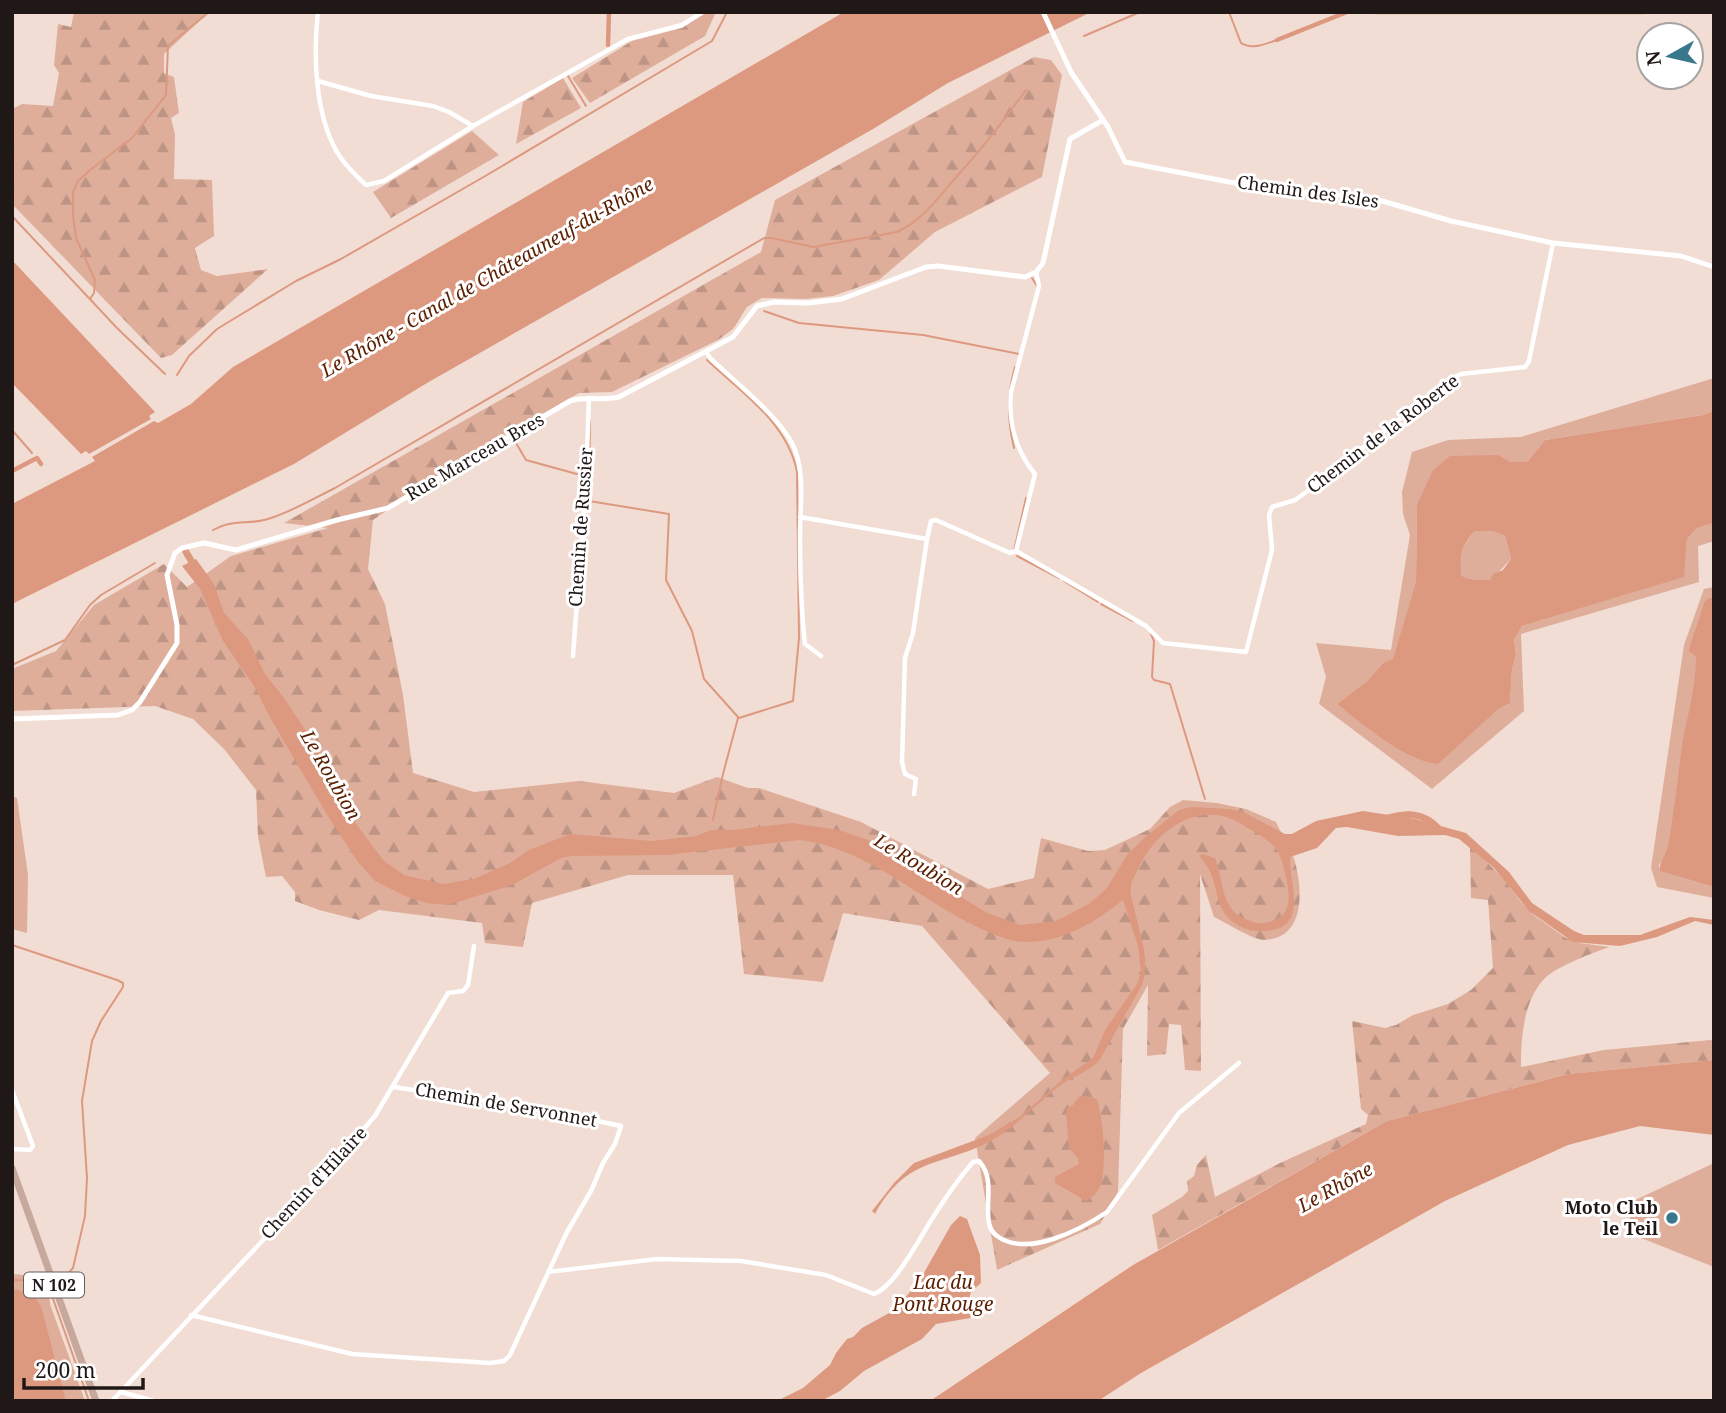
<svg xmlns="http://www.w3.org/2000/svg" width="1726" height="1413" font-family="'Noto Serif',serif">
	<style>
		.green { fill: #deae9b }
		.forest { fill: url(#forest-firs) }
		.water { fill: #dd997f; fill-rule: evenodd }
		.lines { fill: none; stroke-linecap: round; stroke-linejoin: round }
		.stream { stroke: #dd997f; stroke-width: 2 }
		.canal { stroke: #dd997f; stroke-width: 4.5 }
		.river { stroke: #dd997f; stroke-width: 7 }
		.minor { stroke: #fff; stroke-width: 4.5 }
		.tertiary { stroke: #fff; stroke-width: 5 }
		.primary { stroke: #c6a89d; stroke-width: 7 }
		.poi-dot { fill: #39788c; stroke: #fff; stroke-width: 2.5 }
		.labels { text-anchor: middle; stroke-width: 6; stroke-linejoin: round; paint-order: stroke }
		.shield { fill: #fff; stroke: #635d5c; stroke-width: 2 }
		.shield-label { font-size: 16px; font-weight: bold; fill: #201816 }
		.street-label { font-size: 18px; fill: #201816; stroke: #fff }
		.poi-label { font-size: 18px; font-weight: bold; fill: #201816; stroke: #fff; text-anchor: end }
		.water-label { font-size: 19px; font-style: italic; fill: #5a1e01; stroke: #fff }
	</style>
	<defs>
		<pattern id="forest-firs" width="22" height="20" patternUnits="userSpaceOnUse" patternTransform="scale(1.75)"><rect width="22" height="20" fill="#deae9b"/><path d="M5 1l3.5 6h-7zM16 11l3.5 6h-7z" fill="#be9585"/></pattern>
	</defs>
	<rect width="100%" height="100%" fill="#f2ddd4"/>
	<g class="green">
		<polygon points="1714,378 1714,411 1703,415 1545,440 1527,462 1510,463 1417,505 1416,581 1393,660 1383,663 1367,681 1337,704 1376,734 1496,711 1510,703 1512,669 1516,655 1514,640 1522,626 1683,577 1687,539 1697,528 1714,523 1714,541 1698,546 1699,582 1521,634 1524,711 1432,789 1319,704 1326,677 1316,643 1391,650 1410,535 1403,514 1402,492 1412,452 1448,440 1521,437"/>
		<path d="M1475 531H1492L1505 536 1511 559 1490 581C1481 579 1470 581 1461 575 1461 554 1460 548 1475 531Z"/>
		<polygon points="1714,587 1714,597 1708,598 1704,602 1688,651 1696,657 1696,677 1680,759 1678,793 1667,854 1659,865 1659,871 1714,887 1714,898 1657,887 1651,868 1684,645 1704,589"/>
		<polygon points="12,796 17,798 28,875 27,933 12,929"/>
		<polygon points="1714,1163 1714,1267 1631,1234 1629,1203"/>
		<polygon points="12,1274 48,1277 50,1304 85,1401 12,1401"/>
	</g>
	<g class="forest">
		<polygon points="74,12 209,12 164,54 164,73 174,77 179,113 171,118 175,134 174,179 212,180 214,236 195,248 201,270 217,276 268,269 172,355 161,358 12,204 12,109 22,104 53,106 59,73 54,65 58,24 71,27"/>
		<polygon points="705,12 716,12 705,36 590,103 572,78 632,41 682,28"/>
		<path d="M1034 57 1051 60 1062 75 1042 177 935 232 879 280 833 296 806 299 762 298 747 307 733 329 718 340 612 392 579 393 458 462 373 520 368 569 385 604 403 695 413 773 474 792 579 781 674 793 717 777 748 788H759L861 822 988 889 1034 878 1041 838 1088 851 1105 850 1150 829 1170 807 1183 800 1217 803 1246 809 1276 822C1282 835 1291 848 1295 862 1303 891 1305 939 1264 940 1253 940 1225 922 1214 917L1200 874 1201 1071 1185 1070 1181 1025 1169 1024 1166 1054 1147 1056 1148 985 1123 1029 1118 1192 1100 1224 997 1270 975 1138 1050 1073 922 926 843 913 823 982 744 974 733 875H628L532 903 523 947 485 943 482 923 379 910 359 920 319 910 295 901V892L282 876 266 877 258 837 256 790 224 749 193 719 155 706 12 711V669L56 651 94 605 164 564 187 587 231 556 328 528 284 523 761 252 775 200Z"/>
		<polygon points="563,78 581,108 516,144 523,102"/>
		<polygon points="472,131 499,155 391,218 373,192"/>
		<path d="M1470 846 1502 877 1521 902 1535 916 1566 938 1580 943 1610 947C1594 952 1556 967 1545 978 1523 1001 1521 1038 1521 1067L1604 1050 1710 1040 1714 1041V1060L1568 1074 1387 1121 1158 1250 1152 1215 1182 1197 1188 1191 1187 1181 1194 1176 1197 1165 1206 1155 1215 1197 1280 1163 1366 1124 1368 1115 1361 1109 1352 1021 1385 1028 1396 1025 1413 1015 1448 1004 1471 990 1493 968 1488 900 1471 898Z"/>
	</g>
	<g class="water">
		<polygon points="844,12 1091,12 948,83 873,129 427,383 294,464 12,604 12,504 95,461 92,457 154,421 158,423 191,404 233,367"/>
		<polygon points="12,260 155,412 149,416 151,419 89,454 86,451 81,454 12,383"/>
		<path d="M1714 411V523L1697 528 1687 539 1684 577 1522 626 1514 640 1516 655 1512 669 1510 703 1496 711 1438 764C1407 762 1361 723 1337 704L1367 681 1383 663 1393 659 1416 581 1417 505 1433 470 1450 456 1498 455 1510 462H1527L1545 440 1703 415ZM1475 531H1492L1505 536 1511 559 1503 570 1493 574 1490 580C1480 579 1470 581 1461 575 1461 554 1460 547 1475 531Z"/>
		<path d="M196 559 214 584 224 613 248 639 265 674 284 698 312 740 354 821 383 860 404 875 443 884 474 879 510 863 529 850 570 834 652 841 696 836 711 830H733L792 823 839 830 871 841 987 913 1021 925 1056 921 1089 904 1107 888 1127 855 1143 839 1179 810 1191 807 1230 809 1243 812 1285 834H1292L1316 821 1363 811 1415 819 1466 833 1509 872 1532 903 1574 931 1584 935H1640L1690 917 1714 920V925L1695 921 1657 937 1620 946 1573 942 1529 911 1494 868 1459 839 1445 835 1398 836 1347 827 1336 828 1317 848 1290 857C1289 886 1312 933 1258 931 1246 931 1232 924 1225 914 1212 893 1219 877 1199 856L1202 854 1215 858C1224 880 1220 911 1248 920 1253 922 1257 924 1263 923 1298 919 1289 889 1283 865 1277 841 1261 837 1243 825 1200 797 1154 831 1137 871 1135 876 1131 881 1131 886 1129 892 1132 901 1134 907 1139 933 1151 958 1142 985L1099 1061C1088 1072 1071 1077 1058 1087 1035 1105 1017 1126 991 1141 941 1167 907 1156 875 1214L872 1211 894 1183 914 1163 989 1135 1021 1116 1063 1079 1093 1058 1105 1030 1137 984 1141 972 1138 946 1123 900C1093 924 1055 947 1014 941 938 920 880 850 800 840L667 855 572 856 561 858 512 885 448 905 426 903 405 896 375 881 358 862 329 818 272 721 254 686 223 641 200 589 182 566Z"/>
		<path d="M1714 597V887L1659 871C1660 861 1666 855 1668 846 1673 817 1677 788 1680 759 1684 725 1696 692 1696 657L1688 651 1704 602 1708 598Z"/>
		<polygon points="1714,1060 1714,1135 1640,1126 1568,1145 1445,1201 1141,1373 1098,1401 930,1401 1133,1265 1387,1121 1568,1074"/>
		<path d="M1087 1096 1097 1099C1103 1118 1107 1165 1101 1184 1098 1192 1093 1197 1086 1201L1055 1183V1177L1079 1164 1078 1158 1069 1148 1066 1113 1067 1108 1073 1105 1079 1097Z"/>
		<path d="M960 1216 967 1219 980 1255 981 1283C964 1298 971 1293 972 1315L970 1318 936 1324 922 1339 864 1371 840 1391 821 1401H777L803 1388 830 1365 836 1353 847 1339 853 1337 862 1328 891 1312 901 1303 921 1278 951 1225Z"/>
		<path d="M12 1289C27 1291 33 1293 41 1306L66 1401H12Z"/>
	</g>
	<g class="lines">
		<g class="stream">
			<path d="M1229 12 1241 43C1252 50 1265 44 1277 40"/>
			<polyline points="1084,36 1140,12"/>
			<polyline points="568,76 586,106"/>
			<polyline points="12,216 117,328 165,374"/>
			<polyline points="1032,278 1037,286"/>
			<polyline points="90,299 94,293 95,280 76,238 73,215 73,192 78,181 90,170 132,138 166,95 168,46 209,12"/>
			<polyline points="764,311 799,323 923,335 1019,354"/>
			<path d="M707 360C741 392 788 423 797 472L799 638 793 701 739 718"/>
			<polyline points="177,375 189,356 217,329 296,281 341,259 487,175 712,41 727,12"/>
			<polyline points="590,421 589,501 669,514 666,580 692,631 704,679 738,717"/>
			<polyline points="12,430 32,453"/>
			<polyline points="516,443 526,460 584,476"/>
			<path d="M1014 448C1007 418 1007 395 1015 367"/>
			<path d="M213 530C231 519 249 525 268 519 291 512 313 499 335 488L764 238H772L813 247 897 232C923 220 939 197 957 176 982 149 1004 120 1026 90"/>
			<polyline points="1014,551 1026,498"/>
			<polyline points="1017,556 1059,578"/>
			<polyline points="1064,581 1098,602"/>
			<polyline points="1101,604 1133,621"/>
			<polyline points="1151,634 1154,641 1152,677 1154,680 1170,684 1205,799"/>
			<polyline points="12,665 65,640 90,605 101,595 155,563"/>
			<polyline points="713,820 723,774 738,718"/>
			<polyline points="12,945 117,980 123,983 123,987 101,1021 92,1041 82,1101 87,1178 85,1216 73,1268 61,1281"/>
			<path d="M13 1280C28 1281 41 1279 51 1293L89 1401"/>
		</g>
		<g class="canal">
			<polyline points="1376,12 1644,12"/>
			<polyline points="1277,40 1347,12"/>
			<polyline points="608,45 609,12"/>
			<polyline points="12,471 37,458 41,464"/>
		</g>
		<g class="river">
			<polyline points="186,552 196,569"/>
			<path d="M1384 819C1407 813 1423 811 1440 830"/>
		</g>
		<g class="minor">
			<path d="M318 12C313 55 315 114 337 152 344 165 356 175 366 185L384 181 473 126"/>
			<polyline points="318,81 371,96 433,106 449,112 473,126 628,39 682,25 703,12"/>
			<path d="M706 352 711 359C734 381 785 421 795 450 805 476 800 508 800 536 800 572 801 608 805 644L821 656"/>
			<path d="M800 517 927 539 931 521 936 520 1010 553 1016 551 1035 474C1016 451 1008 422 1011 392L1039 286 1036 272"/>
			<polyline points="1016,551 1146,626 1163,643 1246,652 1272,550 1269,515 1272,507 1295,500 1309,490 1452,378 1461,374 1525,367 1529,361 1553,243"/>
			<polyline points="573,656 586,481 589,398"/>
			<polyline points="914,794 916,779 905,774 902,762 905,658 913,633 927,539"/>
			<polyline points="12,1090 33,1146 30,1150 12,1149"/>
			<path d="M548 1272 657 1259 741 1261 826 1275 874 1294C897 1285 922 1233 937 1211 948 1194 960 1177 973 1162L979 1161C995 1179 985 1201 989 1223 990 1229 992 1232 997 1236 1027 1258 1080 1230 1107 1212L1179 1113 1239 1063"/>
			<polyline points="191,1315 352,1354 490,1363 504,1361 510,1355 567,1232 591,1191 603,1163 615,1144 621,1126 550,1111 394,1087"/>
			<polyline points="121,1392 154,1401"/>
			<polyline points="112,1401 312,1188 375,1116 448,993 463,991 468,985 474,946"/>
		</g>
		<g class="tertiary">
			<polyline points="1043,12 1071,72 1108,127 1125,162 1266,189 1372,198 1451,221 1553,243 1681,256 1714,267"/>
			<path d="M12 719 118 715 132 710 140 702 177 643V625L167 575 175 553 182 548 204 543 236 550 337 520 388 508 570 401C586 396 602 401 619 397L733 337 757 306 774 302 808 303 842 299 926 267 938 266 1025 277 1036 272 1043 263 1070 139 1103 120"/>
		</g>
		<polyline class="primary" points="12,1168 96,1401"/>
	</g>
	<circle class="poi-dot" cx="1672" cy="1218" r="7"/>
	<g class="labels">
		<rect class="shield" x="24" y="1272.5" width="60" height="25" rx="5"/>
		<g class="shield-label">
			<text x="54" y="1291">N 102</text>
		</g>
		<g class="street-label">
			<text transform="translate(1308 192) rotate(8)" y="6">Chemin des Isles</text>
			<text transform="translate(1383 434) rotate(-37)" y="6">Chemin de la Roberte</text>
			<text transform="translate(475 457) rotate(-30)" y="6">Rue Marceau Bres</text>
			<text transform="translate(581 527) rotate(-86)" y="6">Chemin de Russier</text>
			<text transform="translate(506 1105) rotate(10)" y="6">Chemin de Servonnet</text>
			<text transform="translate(314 1183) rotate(-47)" y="6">Chemin d'Hilaire</text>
		</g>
		<g class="poi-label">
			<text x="1658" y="1214">Moto Club<tspan x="1658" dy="21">le Teil</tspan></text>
		</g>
		<g class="water-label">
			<text transform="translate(487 277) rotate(-30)" y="7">Le Rhône - Canal de Châteauneuf-du-Rhône</text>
			<text transform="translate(331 775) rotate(60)" y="7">Le Roubion</text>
			<text transform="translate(919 864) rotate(31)" y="7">Le Roubion</text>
			<text transform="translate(1335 1187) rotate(-29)" y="7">Le Rhône</text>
			<text x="943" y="1289">Lac du<tspan x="943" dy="22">Pont Rouge</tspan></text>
		</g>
	</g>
	<rect width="1726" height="1413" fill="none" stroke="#201816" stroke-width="28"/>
	<g transform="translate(1670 56) rotate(262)"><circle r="33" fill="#ffffff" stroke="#a6a3a2" stroke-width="2"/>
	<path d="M0-5L12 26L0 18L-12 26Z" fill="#39788c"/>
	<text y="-10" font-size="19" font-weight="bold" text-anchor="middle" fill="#201816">N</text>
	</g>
	<path d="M24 1378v10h119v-10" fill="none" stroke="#201816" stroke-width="3.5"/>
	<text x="35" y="1378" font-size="21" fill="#201816" stroke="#ffffff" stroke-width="5" paint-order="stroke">200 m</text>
</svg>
